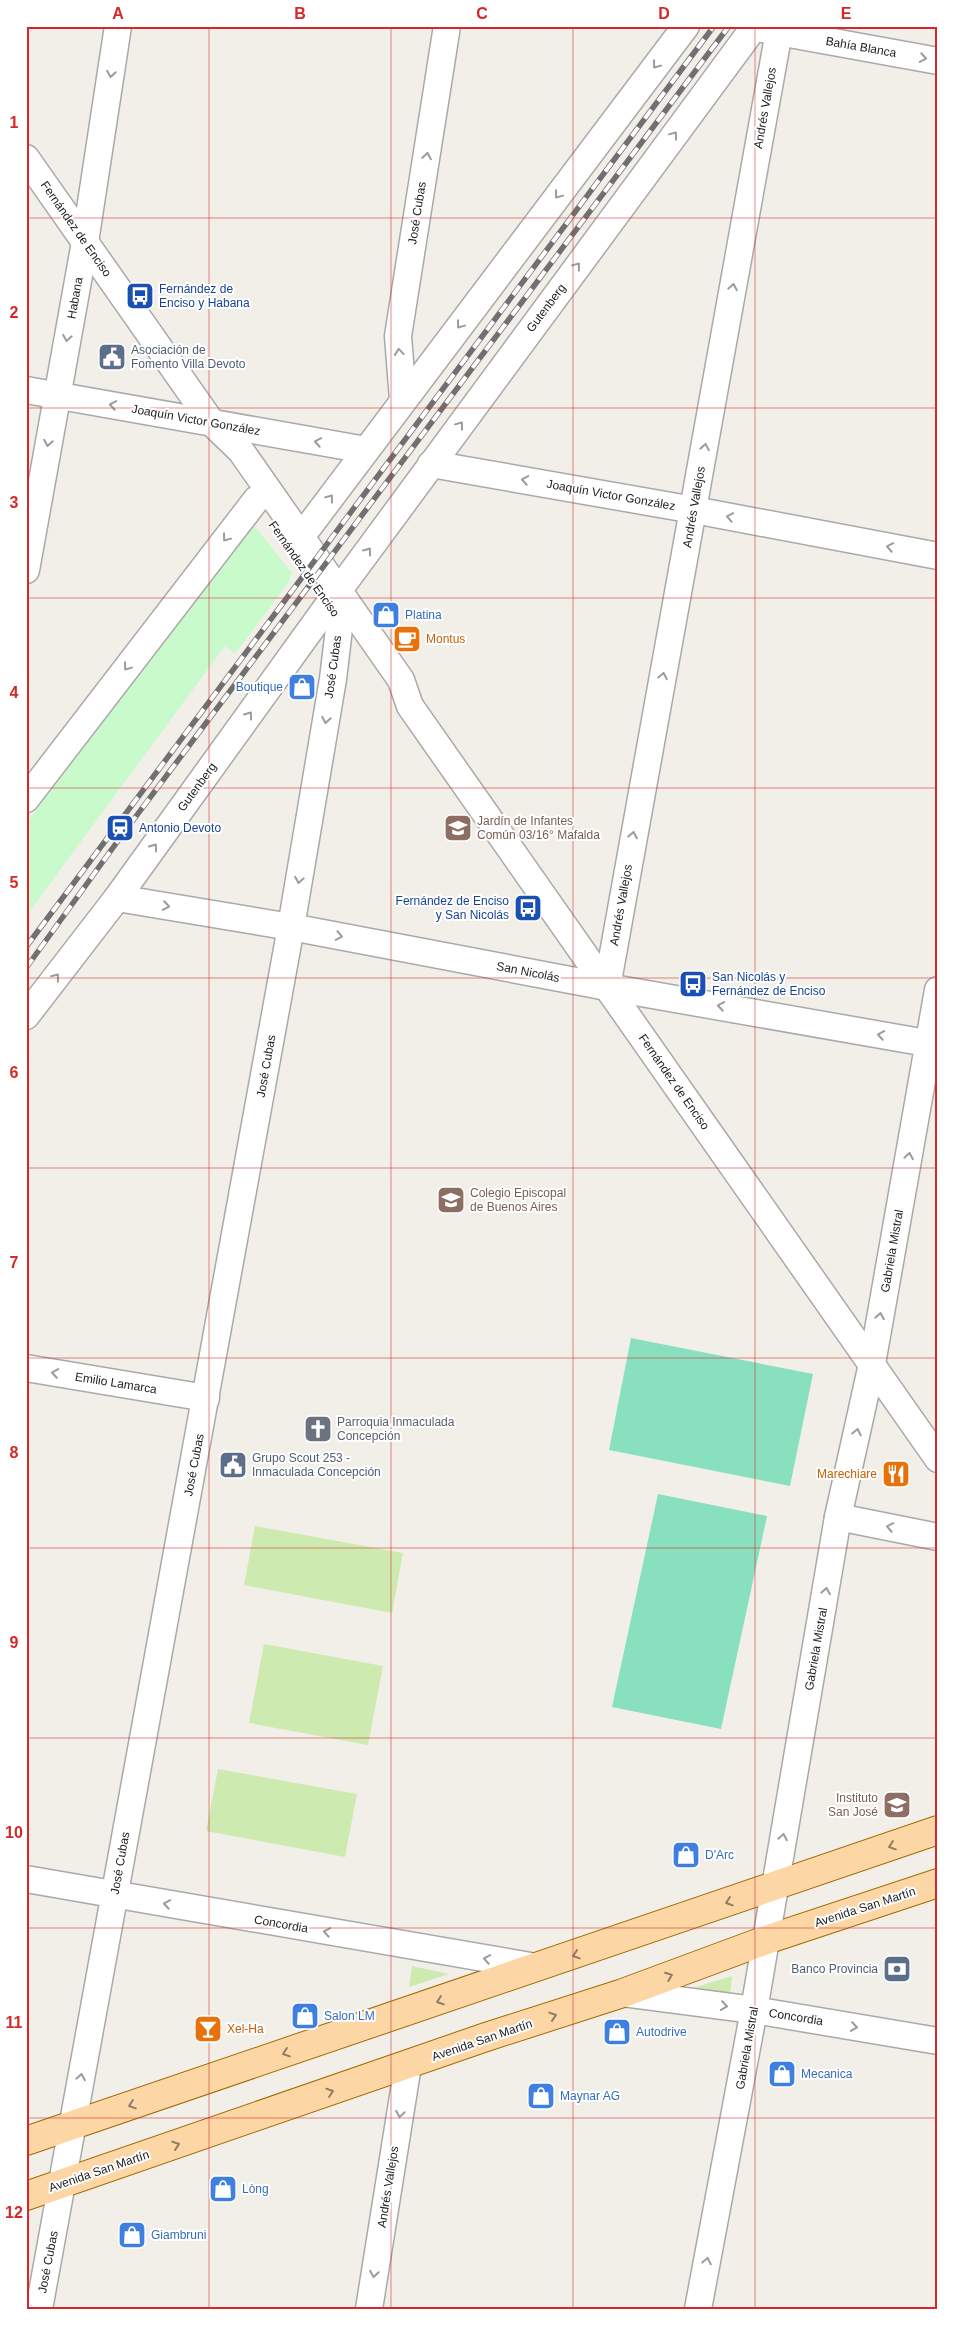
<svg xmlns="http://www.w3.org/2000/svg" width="964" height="2335" font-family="Helvetica,sans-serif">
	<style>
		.grass { fill: #cdebb0 }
		.park { fill: #c8facc }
		.pitch { fill: #88e0be }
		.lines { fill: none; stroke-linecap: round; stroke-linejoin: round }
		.minor-casing { stroke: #a9a9a9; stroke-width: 29 }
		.major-casing { stroke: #a06b00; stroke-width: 30 }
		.minor { stroke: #fff; stroke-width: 26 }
		.major { stroke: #fcd6a4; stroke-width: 28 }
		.rail-casing { stroke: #707070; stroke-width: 5.5 }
		.rail { stroke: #fff; stroke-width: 4; stroke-dasharray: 11; stroke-linecap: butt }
		.oneway { stroke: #9c9c9c }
		.oneway2 { stroke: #8f7c63 }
		.grid { fill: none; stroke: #d62828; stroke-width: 1; stroke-opacity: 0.55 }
		.labels { text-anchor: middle; stroke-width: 4; stroke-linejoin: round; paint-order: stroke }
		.street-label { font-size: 12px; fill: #222; stroke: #fff }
		.transit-label { font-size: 12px; fill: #164399; stroke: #fff; text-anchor: start }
		.service-label { font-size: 12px; fill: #4e5e75; stroke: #fff; text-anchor: start }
		.shop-label { font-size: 12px; fill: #366cbe; stroke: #fff; text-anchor: start }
		.food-label { font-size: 12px; fill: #c56008; stroke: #fff; text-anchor: start }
		.education-label { font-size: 12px; fill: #785e54; stroke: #fff; text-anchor: start }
		.worship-label { font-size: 12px; fill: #5b616d; stroke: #fff; text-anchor: start }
		.neatline { fill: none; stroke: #d62828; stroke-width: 2 }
		.grid-label { font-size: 16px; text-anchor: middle; font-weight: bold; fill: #d62828 }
	</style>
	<rect width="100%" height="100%" fill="#f2efe9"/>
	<g class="grass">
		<polygon points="255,1526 403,1553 392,1613 244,1585"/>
		<polygon points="264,1644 383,1666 368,1745 249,1723"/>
		<polygon points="218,1769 357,1794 345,1857 206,1831"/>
		<polygon points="412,1966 449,1974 409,1987"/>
		<polygon points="732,1976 730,1995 690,1989"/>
	</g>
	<polygon class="park" points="253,524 292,573 288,583 235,654 225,646 26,916 26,823"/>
	<g class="pitch">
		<polygon points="631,1338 813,1374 790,1486 609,1450"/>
		<polygon points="658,1494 767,1516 721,1729 612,1707"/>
	</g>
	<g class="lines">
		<defs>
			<g id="minor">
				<polyline points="762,29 938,61"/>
				<polyline points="26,158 212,423 241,451 401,680 410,706 938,1459"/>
				<polyline points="26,390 366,450"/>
				<polyline points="403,400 398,336 447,26"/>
				<polyline points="431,464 694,510 938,556"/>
				<polyline points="301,537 686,26"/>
				<polyline points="26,570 85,242 118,26"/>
				<polyline points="339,590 755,26"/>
				<polyline points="26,799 256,500"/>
				<polyline points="117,898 291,927 607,987 938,1045"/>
				<polyline points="607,987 780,26"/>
				<polyline points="26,1016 117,898 329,604"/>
				<polyline points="26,1368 206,1398"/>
				<polyline points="838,1517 938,1537"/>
				<polyline points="26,1879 536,1967"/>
				<polyline points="623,1993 754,2010 938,2041"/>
				<polyline points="39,2309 291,927 333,679 340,620"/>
				<polyline points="369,2309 408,2065"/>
				<polyline points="698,2309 754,2010 838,1517 872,1364 938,990"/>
			</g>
			<g id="major">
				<polyline points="26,2141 938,1830"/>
				<polyline points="26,2196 486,2037 623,1993 766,1940 938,1883"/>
			</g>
		</defs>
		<use href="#minor" class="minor-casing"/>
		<use href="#major" class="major-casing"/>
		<use href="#minor" class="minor"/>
		<use href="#major" class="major"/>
		<defs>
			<g id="rail">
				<polyline points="26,947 714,26"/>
				<polyline points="26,968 125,831 729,26"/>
			</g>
		</defs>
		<use href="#rail" class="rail-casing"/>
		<use href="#rail" class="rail"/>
	</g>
	<defs><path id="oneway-chevron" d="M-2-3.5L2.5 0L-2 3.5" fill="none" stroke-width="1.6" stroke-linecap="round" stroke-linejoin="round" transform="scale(1.25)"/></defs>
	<g class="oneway">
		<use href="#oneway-chevron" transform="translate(923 58) rotate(10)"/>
		<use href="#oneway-chevron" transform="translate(656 65) rotate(127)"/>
		<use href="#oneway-chevron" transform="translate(111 74) rotate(99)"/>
		<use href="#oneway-chevron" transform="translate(674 135) rotate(-53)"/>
		<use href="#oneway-chevron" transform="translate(427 156) rotate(-81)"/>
		<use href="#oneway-chevron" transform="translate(558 195) rotate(127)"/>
		<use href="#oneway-chevron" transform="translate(577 266) rotate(-53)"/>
		<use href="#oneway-chevron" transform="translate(733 287) rotate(-80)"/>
		<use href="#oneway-chevron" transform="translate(460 325) rotate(127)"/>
		<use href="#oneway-chevron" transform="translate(67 338) rotate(100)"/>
		<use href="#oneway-chevron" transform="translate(399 352) rotate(-95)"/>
		<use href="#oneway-chevron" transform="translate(113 405) rotate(-170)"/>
		<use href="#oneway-chevron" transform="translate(460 425) rotate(-53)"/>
		<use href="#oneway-chevron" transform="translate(318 442) rotate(-170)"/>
		<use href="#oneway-chevron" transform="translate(48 443) rotate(100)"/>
		<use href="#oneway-chevron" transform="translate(705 447) rotate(-80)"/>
		<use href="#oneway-chevron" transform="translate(525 480) rotate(-170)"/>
		<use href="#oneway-chevron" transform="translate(330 498) rotate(-53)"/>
		<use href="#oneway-chevron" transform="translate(730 517) rotate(-169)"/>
		<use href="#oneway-chevron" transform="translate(226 538) rotate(127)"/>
		<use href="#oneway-chevron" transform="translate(890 547) rotate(-169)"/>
		<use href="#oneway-chevron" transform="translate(368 551) rotate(-54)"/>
		<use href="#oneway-chevron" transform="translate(127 667) rotate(127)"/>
		<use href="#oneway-chevron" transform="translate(663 676) rotate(-79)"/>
		<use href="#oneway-chevron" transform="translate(249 715) rotate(-54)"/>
		<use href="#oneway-chevron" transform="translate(326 720) rotate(100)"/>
		<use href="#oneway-chevron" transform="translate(633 835) rotate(-79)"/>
		<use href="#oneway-chevron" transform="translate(154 847) rotate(-54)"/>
		<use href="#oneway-chevron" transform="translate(299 880) rotate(100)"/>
		<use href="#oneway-chevron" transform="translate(166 906) rotate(10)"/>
		<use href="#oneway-chevron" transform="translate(339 936) rotate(11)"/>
		<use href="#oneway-chevron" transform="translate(56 977) rotate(-52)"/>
		<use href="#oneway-chevron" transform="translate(721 1006) rotate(-170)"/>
		<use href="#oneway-chevron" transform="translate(881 1035) rotate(-170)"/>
		<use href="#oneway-chevron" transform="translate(909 1156) rotate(-80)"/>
		<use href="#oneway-chevron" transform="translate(880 1316) rotate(-80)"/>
		<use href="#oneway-chevron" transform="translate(55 1373) rotate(-171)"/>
		<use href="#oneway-chevron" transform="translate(857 1432) rotate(-78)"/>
		<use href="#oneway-chevron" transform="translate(890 1527) rotate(-169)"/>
		<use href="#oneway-chevron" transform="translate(826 1591) rotate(-80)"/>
		<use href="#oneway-chevron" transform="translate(783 1837) rotate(-80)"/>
		<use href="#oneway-chevron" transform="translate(167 1904) rotate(-170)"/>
		<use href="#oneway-chevron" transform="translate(327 1932) rotate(-170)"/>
		<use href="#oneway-chevron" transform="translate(487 1959) rotate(-170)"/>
		<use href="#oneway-chevron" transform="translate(724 2006) rotate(8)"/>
		<use href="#oneway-chevron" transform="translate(854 2027) rotate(9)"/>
		<use href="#oneway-chevron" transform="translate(81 2077) rotate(-80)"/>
		<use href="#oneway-chevron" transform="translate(400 2114) rotate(99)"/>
		<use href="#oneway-chevron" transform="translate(707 2261) rotate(-79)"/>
		<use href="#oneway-chevron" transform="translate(374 2274) rotate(99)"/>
	</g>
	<g class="oneway2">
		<use href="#oneway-chevron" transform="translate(892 1846) rotate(161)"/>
		<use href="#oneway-chevron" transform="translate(729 1902) rotate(161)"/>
		<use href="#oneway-chevron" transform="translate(576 1955) rotate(162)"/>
		<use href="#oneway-chevron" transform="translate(669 1976) rotate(-21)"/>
		<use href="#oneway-chevron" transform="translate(440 2001) rotate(161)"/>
		<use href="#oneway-chevron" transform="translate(553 2016) rotate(-18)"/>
		<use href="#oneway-chevron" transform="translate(286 2053) rotate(161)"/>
		<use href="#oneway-chevron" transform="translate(330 2092) rotate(-19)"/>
		<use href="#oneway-chevron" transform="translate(132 2105) rotate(161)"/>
		<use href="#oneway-chevron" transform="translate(176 2145) rotate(-19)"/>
	</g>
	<path class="grid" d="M209 26V2309M391 26V2309M573 26V2309M755 26V2309M26 218H938M26 408H938M26 598H938M26 788H938M26 978H938M26 1168H938M26 1358H938M26 1548H938M26 1738H938M26 1928H938M26 2118H938"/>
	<defs>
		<symbol id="bus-square" viewBox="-11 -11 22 22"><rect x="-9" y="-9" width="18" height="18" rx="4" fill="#1a4fb4" stroke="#fff"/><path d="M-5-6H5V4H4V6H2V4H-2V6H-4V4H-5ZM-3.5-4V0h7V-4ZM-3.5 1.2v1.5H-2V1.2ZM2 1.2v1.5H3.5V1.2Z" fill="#fff"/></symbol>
		<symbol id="civic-square" viewBox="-11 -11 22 22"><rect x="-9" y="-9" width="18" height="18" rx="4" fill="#5c6f8a" stroke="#fff"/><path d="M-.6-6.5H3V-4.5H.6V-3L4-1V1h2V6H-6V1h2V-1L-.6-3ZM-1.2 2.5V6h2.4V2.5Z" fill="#fff"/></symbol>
		<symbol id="shop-square" viewBox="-11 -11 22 22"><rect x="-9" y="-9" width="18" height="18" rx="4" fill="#3f7fe0" stroke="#fff"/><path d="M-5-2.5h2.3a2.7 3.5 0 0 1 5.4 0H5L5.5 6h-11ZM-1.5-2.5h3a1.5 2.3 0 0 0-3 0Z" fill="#fff"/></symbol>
		<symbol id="cafe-square" viewBox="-11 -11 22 22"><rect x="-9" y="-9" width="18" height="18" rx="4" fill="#e8710a" stroke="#fff"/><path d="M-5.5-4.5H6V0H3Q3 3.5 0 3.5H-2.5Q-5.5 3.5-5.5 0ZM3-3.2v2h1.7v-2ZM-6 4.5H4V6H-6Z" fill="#fff"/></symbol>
		<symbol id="station-square" viewBox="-11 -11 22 22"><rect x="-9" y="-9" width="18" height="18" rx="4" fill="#1a4fb4" stroke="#fff"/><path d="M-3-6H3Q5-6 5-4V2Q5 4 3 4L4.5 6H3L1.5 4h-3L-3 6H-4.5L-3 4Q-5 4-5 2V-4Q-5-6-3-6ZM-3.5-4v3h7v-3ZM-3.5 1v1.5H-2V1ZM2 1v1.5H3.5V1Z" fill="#fff"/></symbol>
		<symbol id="school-square" viewBox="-11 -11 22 22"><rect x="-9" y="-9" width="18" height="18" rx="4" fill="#8d6e63" stroke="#fff"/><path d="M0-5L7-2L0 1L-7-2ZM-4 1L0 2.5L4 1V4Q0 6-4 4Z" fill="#fff"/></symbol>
		<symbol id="church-square" viewBox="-11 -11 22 22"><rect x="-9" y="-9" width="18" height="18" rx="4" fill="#6b7280" stroke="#fff"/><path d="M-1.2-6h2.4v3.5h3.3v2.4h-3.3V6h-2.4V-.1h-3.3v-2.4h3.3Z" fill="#fff"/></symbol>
		<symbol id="restaurant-square" viewBox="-11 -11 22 22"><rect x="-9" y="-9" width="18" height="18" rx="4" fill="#e8710a" stroke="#fff"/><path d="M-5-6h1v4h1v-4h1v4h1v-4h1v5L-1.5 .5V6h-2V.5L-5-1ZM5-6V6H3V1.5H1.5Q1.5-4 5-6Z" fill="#fff"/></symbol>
		<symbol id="bank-square" viewBox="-11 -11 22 22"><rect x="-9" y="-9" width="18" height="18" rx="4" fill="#5c6f8a" stroke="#fff"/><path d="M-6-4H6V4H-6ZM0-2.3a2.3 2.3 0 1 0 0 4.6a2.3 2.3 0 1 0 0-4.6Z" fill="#fff"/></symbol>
		<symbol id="bar-square" viewBox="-11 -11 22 22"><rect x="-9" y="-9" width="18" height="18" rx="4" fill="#e8710a" stroke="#fff"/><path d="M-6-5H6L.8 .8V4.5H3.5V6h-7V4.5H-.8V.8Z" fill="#fff"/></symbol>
	</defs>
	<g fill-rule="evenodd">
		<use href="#bus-square" x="124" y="280" width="32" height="32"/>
		<use href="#civic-square" x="96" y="341" width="32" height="32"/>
		<use href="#shop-square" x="370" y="599" width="32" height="32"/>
		<use href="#cafe-square" x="391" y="623" width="32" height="32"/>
		<use href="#shop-square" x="286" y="671" width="32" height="32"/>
		<use href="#station-square" x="104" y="812" width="32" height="32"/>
		<use href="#school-square" x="442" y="812" width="32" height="32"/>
		<use href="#bus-square" x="512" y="892" width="32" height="32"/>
		<use href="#bus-square" x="677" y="968" width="32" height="32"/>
		<use href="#school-square" x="435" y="1184" width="32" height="32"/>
		<use href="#church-square" x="302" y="1413" width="32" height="32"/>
		<use href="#civic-square" x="217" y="1449" width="32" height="32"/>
		<use href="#restaurant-square" x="880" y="1458" width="32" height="32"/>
		<use href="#school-square" x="881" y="1789" width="32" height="32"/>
		<use href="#shop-square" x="670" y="1839" width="32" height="32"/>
		<use href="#bank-square" x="881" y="1953" width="32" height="32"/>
		<use href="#shop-square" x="289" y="2000" width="32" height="32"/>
		<use href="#bar-square" x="192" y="2013" width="32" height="32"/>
		<use href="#shop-square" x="601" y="2016" width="32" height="32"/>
		<use href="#shop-square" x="766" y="2058" width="32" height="32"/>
		<use href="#shop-square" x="525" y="2080" width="32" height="32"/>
		<use href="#shop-square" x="207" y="2173" width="32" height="32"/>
		<use href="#shop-square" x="116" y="2219" width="32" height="32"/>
	</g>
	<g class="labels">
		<g class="street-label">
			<text transform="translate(861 47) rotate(10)" y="4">Bahía Blanca</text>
			<text transform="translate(765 108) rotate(-80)" y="4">Andrés Vallejos</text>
			<text transform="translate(417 213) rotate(-81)" y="4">José Cubas</text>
			<text transform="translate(76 229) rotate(55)" y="4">Fernández de Enciso</text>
			<text transform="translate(75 298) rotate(-80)" y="4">Habana</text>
			<text transform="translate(546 308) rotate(-53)" y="4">Gutenberg</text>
			<text transform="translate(196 420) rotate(10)" y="4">Joaquín Victor González</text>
			<text transform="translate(611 495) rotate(10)" y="4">Joaquín Victor González</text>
			<text transform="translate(694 507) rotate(-80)" y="4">Andrés Vallejos</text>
			<text transform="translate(304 569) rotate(55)" y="4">Fernández de Enciso</text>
			<text transform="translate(333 667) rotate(-82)" y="4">José Cubas</text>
			<text transform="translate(197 787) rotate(-54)" y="4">Gutenberg</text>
			<text transform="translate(621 905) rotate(-80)" y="4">Andrés Vallejos</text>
			<text transform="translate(528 972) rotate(11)" y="4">San Nicolás</text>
			<text transform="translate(266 1066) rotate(-80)" y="4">José Cubas</text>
			<text transform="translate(674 1082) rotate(55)" y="4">Fernández de Enciso</text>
			<text transform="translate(892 1251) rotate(-80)" y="4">Gabriela Mistral</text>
			<text transform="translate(116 1383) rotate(9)" y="4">Emilio Lamarca</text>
			<text transform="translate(194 1465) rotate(-79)" y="4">José Cubas</text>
			<text transform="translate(816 1649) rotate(-80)" y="4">Gabriela Mistral</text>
			<text transform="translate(120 1863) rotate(-80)" y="4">José Cubas</text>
			<text transform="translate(865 1907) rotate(-18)" y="4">Avenida San Martín</text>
			<text transform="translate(281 1924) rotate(10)" y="4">Concordia</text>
			<text transform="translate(796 2017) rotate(9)" y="4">Concordia</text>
			<text transform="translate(482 2040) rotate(-19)" y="4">Avenida San Martín</text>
			<text transform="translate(747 2048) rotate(-80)" y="4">Gabriela Mistral</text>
			<text transform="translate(99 2171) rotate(-19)" y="4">Avenida San Martín</text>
			<text transform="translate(388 2187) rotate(-81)" y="4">Andrés Vallejos</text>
			<text transform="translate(48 2262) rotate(-79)" y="4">José Cubas</text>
		</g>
		<g class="transit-label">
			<text x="159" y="293">Fernández de<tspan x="159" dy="14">Enciso y Habana</tspan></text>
			<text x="139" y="832">Antonio Devoto</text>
			<text x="509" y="905" text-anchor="end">Fernández de Enciso<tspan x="509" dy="14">y San Nicolás</tspan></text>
			<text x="712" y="981">San Nicolás y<tspan x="712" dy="14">Fernández de Enciso</tspan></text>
		</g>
		<g class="service-label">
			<text x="131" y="354">Asociación de<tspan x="131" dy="14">Fomento Villa Devoto</tspan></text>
			<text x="252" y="1462">Grupo Scout 253 -<tspan x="252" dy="14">Inmaculada Concepción</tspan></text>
			<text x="878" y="1973" text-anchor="end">Banco Provincia</text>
		</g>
		<g class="shop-label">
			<text x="405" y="619">Platina</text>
			<text x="283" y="691" text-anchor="end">Boutique</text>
			<text x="705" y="1859">D'Arc</text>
			<text x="324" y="2020">Salon LM</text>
			<text x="636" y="2036">Autodrive</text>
			<text x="801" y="2078">Mecanica</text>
			<text x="560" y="2100">Maynar AG</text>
			<text x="242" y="2193">Lòng</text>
			<text x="151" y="2239">Giambruni</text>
		</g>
		<g class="food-label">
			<text x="426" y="643">Montus</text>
			<text x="877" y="1478" text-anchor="end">Marechiare</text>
			<text x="227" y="2033">Xel-Ha</text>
		</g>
		<g class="education-label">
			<text x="477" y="825">Jardín de Infantes<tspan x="477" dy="14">Común 03/16° Mafalda</tspan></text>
			<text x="470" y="1197">Colegio Episcopal<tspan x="470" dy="14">de Buenos Aires</tspan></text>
			<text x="878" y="1802" text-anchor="end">Instituto<tspan x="878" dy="14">San José</tspan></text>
		</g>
		<g class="worship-label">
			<text x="337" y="1426">Parroquia Inmaculada<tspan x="337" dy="14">Concepción</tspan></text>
		</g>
	</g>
	<rect width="964" height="2335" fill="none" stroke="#ffffff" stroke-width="55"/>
	<rect x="28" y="28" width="908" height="2280" class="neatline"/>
	<g class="grid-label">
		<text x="118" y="19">A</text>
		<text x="300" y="19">B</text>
		<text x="482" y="19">C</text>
		<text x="664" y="19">D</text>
		<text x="846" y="19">E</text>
		<text x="14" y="128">1</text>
		<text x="14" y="318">2</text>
		<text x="14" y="508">3</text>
		<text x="14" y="698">4</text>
		<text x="14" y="888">5</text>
		<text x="14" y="1078">6</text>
		<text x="14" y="1268">7</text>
		<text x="14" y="1458">8</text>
		<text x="14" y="1648">9</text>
		<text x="14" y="1838">10</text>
		<text x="14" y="2028">11</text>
		<text x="14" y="2218">12</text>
	</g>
</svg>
